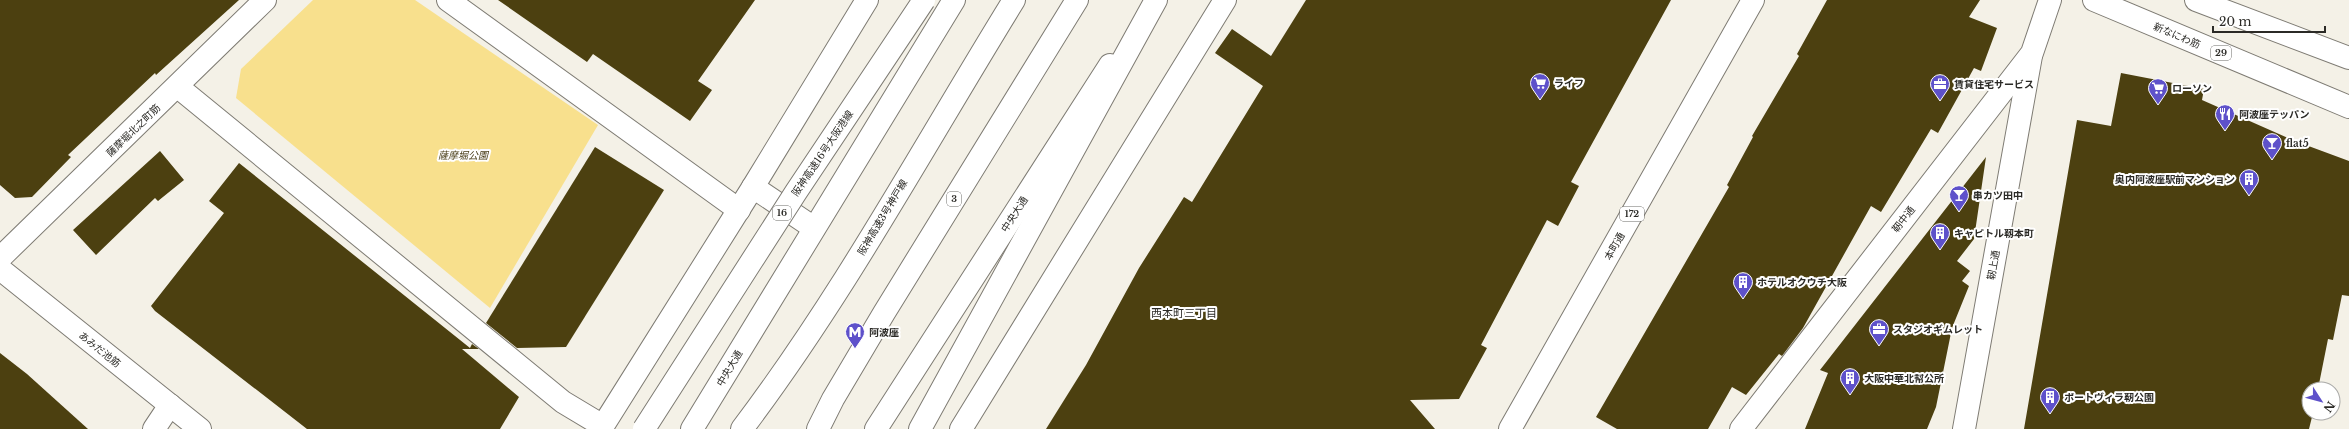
<svg xmlns="http://www.w3.org/2000/svg" width="2349" height="429" font-family="'Libre Baskerville','Noto Sans JP',serif">
	<style>
		.green { fill: #f8e08d }
		.building { fill: #4c4010 }
		.lines { fill: none; stroke-linecap: round; stroke-linejoin: round }
		.minor-casing { stroke: #7e7b73; stroke-width: 24 }
		.tertiary-casing { stroke: #7e7b73; stroke-width: 24 }
		.primary-casing { stroke: #7e7b73; stroke-width: 24 }
		.trunk-casing { stroke: #7e7b73; stroke-width: 24 }
		.motorway-casing { stroke: #7e7b73; stroke-width: 24 }
		.minor { stroke: #fff; stroke-width: 22 }
		.tertiary { stroke: #fff; stroke-width: 22 }
		.primary { stroke: #fff; stroke-width: 22 }
		.trunk { stroke: #fff; stroke-width: 22 }
		.motorway { stroke: #fff; stroke-width: 22 }
		.motorway-bridge-casing { stroke: #7e7b73; stroke-width: 24; stroke-linecap: butt }
		.motorway-bridge { stroke: #fff; stroke-width: 22 }
		.labels { text-anchor: middle; stroke-width: 4; stroke-linejoin: round; paint-order: stroke }
		.shield { fill: #fff; stroke: #6b6a67; stroke-width: 1 }
		.shield-label { font-size: 9px; font-weight: bold; fill: #2b2a26 }
		.street-label { font-size: 10px; fill: #2b2a26; stroke: #fff }
		.poi-label { font-size: 10px; font-weight: bold; fill: #2b2a26; stroke: #fff; text-anchor: start }
		.park-label { font-size: 10px; font-style: italic; fill: #4c411c; stroke: #fff }
		.neighbourhood-label { font-size: 11px; fill: #2b2a26; stroke: #fff }
	</style>
	<rect width="100%" height="100%" fill="#f4f1e7"/>
	<polygon class="green" points="313,0 415,0 598,125 490,308 236,98 241,69"/>
	<g class="building">
		<polygon points="0,0 239,0 156,75 155,73 68,155 71,157 32,197 15,198 0,185"/>
		<polygon points="498,0 755,0 698,81 712,90 690,121 593,54 587,62"/>
		<polygon points="1306,0 1671,0 1571,182 1579,186 1558,226 1547,220 1481,345 1487,348 1459,399 1410,400 1435,429 1046,429 1086,365 1139,268 1184,197 1192,202 1263,86 1215,53 1232,29 1271,56"/>
		<polygon points="1827,0 1980,0 1969,17 1997,28 1981,71 1974,68 1938,133 1931,129 1881,212 1871,206 1803,328 1782,356 1779,354 1746,395 1732,387 1708,429 1617,429 1596,417 1729,187 1727,185 1753,137 1752,136 1799,56 1797,54"/>
		<polygon points="2121,73 2204,89 2202,100 2295,141 2349,161 2349,296 2342,295 2333,340 2328,339 2318,389 2309,389 2309,413 2313,413 2309,429 2024,429 2077,120 2111,126"/>
		<polygon points="595,147 664,190 566,347 517,348 486,323"/>
		<polygon points="160,151 184,180 158,201 155,198 96,255 73,230"/>
		<polygon points="1986,157 1974,239 1957,261 1970,271 1962,281 1969,286 1952,328 1936,407 1927,429 1805,429 1828,373 1820,370"/>
		<polygon points="239,163 470,348 472,344 479,349 462,349 519,397 500,429 307,429 155,311 151,306 224,213 209,201"/>
		<polygon points="0,353 27,374 88,429 0,429"/>
	</g>
	<g class="lines">
		<defs>
			<g id="minor">
				<polyline points="448,0 739,210"/>
				<polyline points="178,87 563,402 603,426"/>
				<polyline points="753,187 814,228"/>
				<polyline points="0,258 265,0"/>
				<polyline points="154,429 170,405"/>
				<polyline points="601,429 753,187 867,0"/>
				<polyline points="961,429 1225,0"/>
			</g>
			<g id="tertiary">
				<polyline points="0,269 200,429"/>
				<polyline points="1741,429 2032,53 2050,0"/>
				<polyline points="1964,429 2031,56"/>
			</g>
			<g id="primary">
				<polyline points="2094,0 2349,107"/>
				<polyline points="692,429 954,0"/>
				<polyline points="876,429 1110,65"/>
			</g>
			<polyline id="trunk" points="1510,429 1753,0"/>
			<g id="motorway">
				<polyline points="2196,0 2349,58"/>
				<path d="M742 429C844 294 925 144 1014 0"/>
				<polyline points="818,429 833,399 884,313 1077,0"/>
				<polyline points="920,429 1156,0"/>
			</g>
		</defs>
		<use href="#minor" class="minor-casing"/>
		<use href="#tertiary" class="tertiary-casing"/>
		<use href="#primary" class="primary-casing"/>
		<use href="#trunk" class="trunk-casing"/>
		<use href="#motorway" class="motorway-casing"/>
		<use href="#minor" class="minor"/>
		<use href="#tertiary" class="tertiary"/>
		<use href="#primary" class="primary"/>
		<use href="#trunk" class="trunk"/>
		<use href="#motorway" class="motorway"/>
		<defs>
			<polyline id="motorway-bridge" points="644,429 796,192 924,0"/>
		</defs>
		<use href="#motorway-bridge" class="motorway-bridge-casing"/>
		<use href="#motorway-bridge" class="motorway-bridge"/>
	</g>
	<defs>
		<symbol id="supermarket-pin" viewBox="-11 -11 22 30"><path d="M0 17L-7.5 6A9.5 9.5 0 1 1 7.5 6Z" fill="#5e51ca" stroke="#fff"/><path d="M-6-5.5h2.5l.6 2H6L4.5 2H-2.5L-4.4-4H-6ZM-1.5 3.2a1.3 1.3 0 1 0 .1 0ZM3 3.2a1.3 1.3 0 1 0 .1 0Z" fill="#fff"/></symbol>
		<symbol id="office-pin" viewBox="-11 -11 22 30"><path d="M0 17L-7.5 6A9.5 9.5 0 1 1 7.5 6Z" fill="#5e51ca" stroke="#fff"/><path d="M-6-3h4V-5.5h4V-3h4V5H-6ZM-1-4.5V-3h2v-1.5ZM-6 0V1H6V0Z" fill="#fff"/></symbol>
		<symbol id="restaurant-pin" viewBox="-11 -11 22 30"><path d="M0 17L-7.5 6A9.5 9.5 0 1 1 7.5 6Z" fill="#5e51ca" stroke="#fff"/><path d="M-5-6h1v4h1v-4h1v4h1v-4h1v5L-1.5 .5V6h-2V.5L-5-1ZM5-6V6H3V1.5H1.5Q1.5-4 5-6Z" fill="#fff"/></symbol>
		<symbol id="bar-pin" viewBox="-11 -11 22 30"><path d="M0 17L-7.5 6A9.5 9.5 0 1 1 7.5 6Z" fill="#5e51ca" stroke="#fff"/><path d="M-6-5H6L.8 .8V4.5H3.5V6h-7V4.5H-.8V.8Z" fill="#fff"/></symbol>
		<symbol id="building-pin" viewBox="-11 -11 22 30"><path d="M0 17L-7.5 6A9.5 9.5 0 1 1 7.5 6Z" fill="#5e51ca" stroke="#fff"/><path d="M-4-6H4V6H1V3H-1V6H-4ZM-2.5-4.3h1.7v1.8h-1.7ZM.8-4.3h1.7v1.8H.8ZM-2.5-1h1.7V.8h-1.7ZM.8-1h1.7V.8H.8Z" fill="#fff"/></symbol>
		<symbol id="metro-pin" viewBox="-11 -11 22 30"><path d="M0 17L-7.5 6A9.5 9.5 0 1 1 7.5 6Z" fill="#5e51ca" stroke="#fff"/><path d="M-5.5 5V-5H-3L0 0L3-5H5.5V5H3V-.5L0 4L-3-.5V5Z" fill="#fff"/></symbol>
	</defs>
	<g fill-rule="evenodd">
		<use href="#supermarket-pin" x="1529" y="72" width="22" height="30"/>
		<use href="#office-pin" x="1929" y="73" width="22" height="30"/>
		<use href="#supermarket-pin" x="2147" y="77" width="22" height="30"/>
		<use href="#restaurant-pin" x="2214" y="103" width="22" height="30"/>
		<use href="#bar-pin" x="2261" y="132" width="22" height="30"/>
		<use href="#building-pin" x="2238" y="168" width="22" height="30"/>
		<use href="#bar-pin" x="1948" y="184" width="22" height="30"/>
		<use href="#building-pin" x="1929" y="222" width="22" height="30"/>
		<use href="#building-pin" x="1732" y="271" width="22" height="30"/>
		<use href="#office-pin" x="1868" y="318" width="22" height="30"/>
		<use href="#metro-pin" x="844" y="321" width="22" height="30"/>
		<use href="#building-pin" x="1839" y="367" width="22" height="30"/>
		<use href="#building-pin" x="2039" y="386" width="22" height="30"/>
	</g>
	<g class="labels">
		<g class="shield">
			<rect x="2211" y="46" width="20" height="14" rx="3"/>
			<rect x="947" y="192" width="14" height="14" rx="3"/>
			<rect x="773" y="206" width="18" height="14" rx="3"/>
			<rect x="1620" y="207" width="24" height="14" rx="3"/>
		</g>
		<g class="shield-label">
			<text x="2221" y="56">29</text>
			<text x="954" y="202">3</text>
			<text x="782" y="216">16</text>
			<text x="1632" y="217">172</text>
		</g>
		<g class="street-label">
			<text transform="translate(2177 35) rotate(23)" y="4">新なにわ筋</text>
			<text transform="translate(133 130) rotate(-44)" y="4">薩摩堀北之町筋</text>
			<text transform="translate(822 153) rotate(-56)" y="4">阪神高速16号大阪港線</text>
			<text transform="translate(1014 214) rotate(-57)" y="4">中央大通</text>
			<text transform="translate(882 217) rotate(-59)" y="4">阪神高速3号神戸線</text>
			<text transform="translate(1903 219) rotate(-52)" y="4">靭中通</text>
			<text transform="translate(1614 246) rotate(-60)" y="4">本町通</text>
			<text transform="translate(1993 265) rotate(-80)" y="4">靭上通</text>
			<text transform="translate(100 349) rotate(39)" y="4">あみだ池筋</text>
			<text transform="translate(729 368) rotate(-59)" y="4">中央大通</text>
		</g>
		<g class="poi-label">
			<text x="1554" y="87">ライフ</text>
			<text x="1954" y="88">賃貸住宅サービス</text>
			<text x="2172" y="92">ローソン</text>
			<text x="2239" y="118">阿波座テッパン</text>
			<text x="2286" y="147">flat5</text>
			<text x="2235" y="183" text-anchor="end">奥内阿波座駅前マンション</text>
			<text x="1973" y="199">串カツ田中</text>
			<text x="1954" y="237">キャピトル靱本町</text>
			<text x="1757" y="286">ホテルオクウチ大阪</text>
			<text x="1893" y="333">スタジオギムレット</text>
			<text x="869" y="336">阿波座</text>
			<text x="1864" y="382">大阪中華北幇公所</text>
			<text x="2064" y="401">ポートヴィラ靭公園</text>
		</g>
		<g class="park-label">
			<text x="463" y="159">薩摩堀公園</text>
		</g>
		<g class="neighbourhood-label">
			<text x="1184" y="317">西本町三丁目</text>
		</g>
	</g>
	<g transform="translate(2321 401) rotate(126)"><circle r="19" fill="#ffffff" stroke="#aaaaa8"/>
	<path d="M0-3L7 15L0 10L-7 15Z" fill="#5e51ca"/>
	<text y="-6" font-size="11" font-weight="bold" text-anchor="middle" fill="#2b2a26">N</text>
	</g>
	<path d="M2213 26v6h112v-6" fill="none" stroke="#2b2a26" stroke-width="2"/>
	<text x="2219" y="26" font-size="12" fill="#2b2a26" stroke="#ffffff" stroke-width="3" paint-order="stroke">20 m</text>
</svg>
